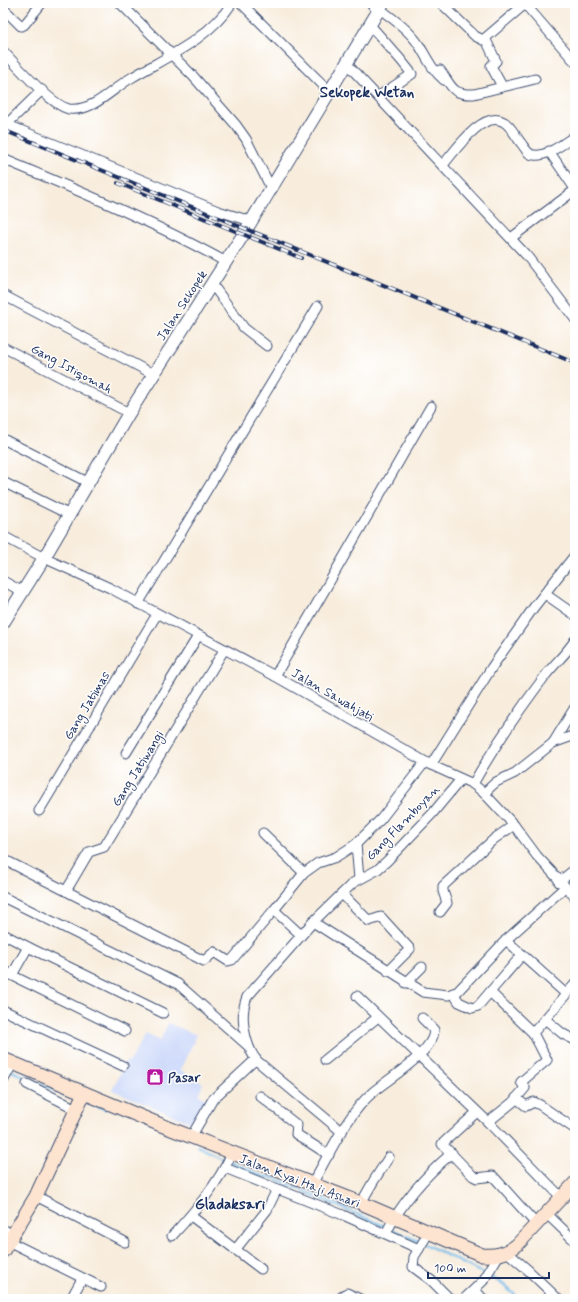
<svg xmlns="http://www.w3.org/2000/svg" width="578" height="1302" font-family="Mynerve,sans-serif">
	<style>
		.built { fill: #cedafa }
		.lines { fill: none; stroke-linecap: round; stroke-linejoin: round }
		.stream { stroke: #72bcea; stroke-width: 2.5 }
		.minor-casing { stroke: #3c4c71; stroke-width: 11 }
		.tertiary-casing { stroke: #3c4c71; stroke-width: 14 }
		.secondary-casing { stroke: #3c4c71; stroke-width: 15 }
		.minor { stroke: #fff; stroke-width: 9 }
		.tertiary { stroke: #fff; stroke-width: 12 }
		.secondary { stroke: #fde4d0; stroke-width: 13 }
		.rail-casing { stroke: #1b2f5e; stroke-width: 4 }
		.rail { stroke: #fff; stroke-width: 2.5; stroke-dasharray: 8; stroke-linecap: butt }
		.labels { text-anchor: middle; stroke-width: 3; stroke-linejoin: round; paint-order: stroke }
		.street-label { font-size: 13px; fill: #1b2f5e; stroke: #fff }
		.poi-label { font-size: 13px; font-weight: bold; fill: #1b2f5e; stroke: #fff; text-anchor: start }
		.quarter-label { font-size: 15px; font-weight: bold; fill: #1b2f5e; stroke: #fff }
	</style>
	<rect width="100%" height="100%" fill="#fff"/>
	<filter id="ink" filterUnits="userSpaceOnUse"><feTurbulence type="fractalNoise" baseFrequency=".025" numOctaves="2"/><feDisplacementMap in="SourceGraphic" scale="8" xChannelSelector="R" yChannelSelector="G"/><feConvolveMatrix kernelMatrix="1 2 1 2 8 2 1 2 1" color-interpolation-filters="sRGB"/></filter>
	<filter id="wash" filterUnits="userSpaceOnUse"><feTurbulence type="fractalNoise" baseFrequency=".012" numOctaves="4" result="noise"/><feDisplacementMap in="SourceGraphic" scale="16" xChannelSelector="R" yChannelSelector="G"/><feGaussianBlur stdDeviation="0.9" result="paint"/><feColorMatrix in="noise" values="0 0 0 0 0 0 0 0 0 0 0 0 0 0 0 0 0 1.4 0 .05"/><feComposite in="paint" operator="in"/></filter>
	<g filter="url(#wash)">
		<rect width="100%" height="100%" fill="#f8eddd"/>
		<polygon class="built" points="168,1023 197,1035 180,1070 203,1083 199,1095 208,1100 196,1125 112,1090 126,1061 129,1062 146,1034 160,1041"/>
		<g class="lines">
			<g class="stream">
				<polyline points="3,1067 76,1100"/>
				<polyline points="84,1102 106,1109"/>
				<polyline points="198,1146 225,1160"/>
				<polyline points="230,1162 263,1177 272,1177 420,1242"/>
				<polyline points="425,1244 484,1274"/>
				<polyline points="489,1276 501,1283 520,1299"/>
			</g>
		</g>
	</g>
	<g filter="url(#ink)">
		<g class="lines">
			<defs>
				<g id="minor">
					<polyline points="120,3 193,76 236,125 246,139 271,188"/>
					<polyline points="241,3 330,92"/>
					<polyline points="371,3 378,12"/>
					<polyline points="441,3 475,36 483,40 525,4"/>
					<polyline points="524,3 575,62"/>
					<path d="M380 9C393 19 409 30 419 45 427 58 432 70 444 80"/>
					<polyline points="3,15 7,12 21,26 24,25 42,3"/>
					<polyline points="370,25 400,59 412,74 379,96"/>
					<polyline points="486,40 496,61 491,66 502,86"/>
					<path d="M3 51C16 65 52 106 69 109 93 112 112 89 131 78 166 57 209 39 232 3"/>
					<polyline points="347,64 527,256 575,319"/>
					<path d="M440 70C452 86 451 95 474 94L535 79"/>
					<polyline points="3,123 218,211 251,221"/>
					<polyline points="7,124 42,90"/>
					<polyline points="549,151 575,189"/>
					<path d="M3 159C77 190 156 223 226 262"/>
					<path d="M443 165C455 151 483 109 504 122 511 126 516 137 521 143 525 148 528 155 534 155 547 157 564 143 575 136"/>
					<polyline points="511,238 575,190"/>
					<polyline points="212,284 244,328 267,346"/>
					<polyline points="3,295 153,374"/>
					<polyline points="3,347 129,413"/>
					<polyline points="3,439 89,483"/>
					<polyline points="3,482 70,515"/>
					<polyline points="3,536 44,558 110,588 275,676 431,765 473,784 484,793 514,825 537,856 575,897"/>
					<polyline points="3,581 23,592"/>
					<polyline points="545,594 575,615"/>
					<polyline points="138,604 318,306"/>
					<polyline points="275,676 431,406"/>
					<polyline points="553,743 575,707"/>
					<polyline points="126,753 198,636"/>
					<polyline points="431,765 492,667 534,607 575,555"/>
					<path d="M473 784C494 747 519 710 545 676 555 663 567 653 575 640"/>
					<polyline points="484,793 496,782 515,773 553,743 575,735"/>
					<polyline points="39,811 157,614"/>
					<polyline points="263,833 304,873"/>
					<polyline points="356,844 359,879"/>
					<polyline points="3,859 204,961 214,952 228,961 232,960 274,910"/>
					<polyline points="559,882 575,869"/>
					<polyline points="66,891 89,852 104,847 224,650"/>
					<polyline points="342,894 369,921 381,917 410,949 388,971"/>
					<polyline points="3,897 178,984 248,1046"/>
					<polyline points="440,912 447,903 443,891 443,886 494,839 514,825"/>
					<polyline points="313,922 423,992 448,995 457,992 506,940 565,887"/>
					<polyline points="3,934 28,947"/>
					<polyline points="301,935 274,910 304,873 318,863 336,857 356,844 381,819 425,762"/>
					<polyline points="506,940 566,994"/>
					<polyline points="522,955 490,992 533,1033"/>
					<polyline points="3,971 125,1031"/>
					<polyline points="12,975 28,947 163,1013"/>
					<polyline points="406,983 422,967"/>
					<polyline points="453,993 459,1002 472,1008 478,1006 490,992"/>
					<polyline points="357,996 488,1122 561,1197"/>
					<polyline points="3,1010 123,1066"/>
					<polyline points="545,1019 563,1034 575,1040"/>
					<polyline points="325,1060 378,1017"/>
					<polyline points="3,1081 13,1063"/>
					<polyline points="27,1084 76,1109"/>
					<polyline points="260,1096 297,1125 296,1134 329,1155"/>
					<polyline points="516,1098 526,1106 534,1102 540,1105 575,1129"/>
					<polyline points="477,1112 442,1144 473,1176 477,1178 493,1176 536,1224"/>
					<polyline points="488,1122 513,1102 525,1088 521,1082 547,1060 533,1033 575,984"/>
					<path d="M342 1132 256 1060C245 1044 239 1016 247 997L313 922 353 883 377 870 387 861 432 814 461 779"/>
					<polyline points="191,1137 213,1099 256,1059"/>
					<polyline points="225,1168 343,1215 419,1249"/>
					<path d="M312 1184C329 1155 347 1114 373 1092 388 1079 434 1052 434 1030L422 1018"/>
					<polyline points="36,1196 125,1242"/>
					<polyline points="361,1203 373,1182 389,1157"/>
					<polyline points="547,1214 575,1241"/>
					<polyline points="191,1216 261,1269"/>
					<polyline points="3,1229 12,1235"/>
					<polyline points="429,1232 414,1257 413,1267 432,1281 450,1299"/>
					<path d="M386 1233C402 1202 426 1175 452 1153"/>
					<path d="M172 1236C195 1211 218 1184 232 1153"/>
					<polyline points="8,1241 101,1287"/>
					<polyline points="235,1250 267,1210 277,1189"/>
					<polyline points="507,1252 528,1270 558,1299"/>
					<polyline points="475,1290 483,1299"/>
					<polyline points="75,1299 73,1295 82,1279"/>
					<polyline points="339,1299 347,1293 360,1299"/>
					<polyline points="464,1299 483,1281 499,1255"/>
				</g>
				<polyline id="tertiary" points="3,623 44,558 129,413 243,235 383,3"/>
				<g id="secondary">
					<path d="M3 1059 161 1125 361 1203 482 1255C496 1256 506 1254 517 1245L575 1183"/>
					<polyline points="3,1251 36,1196 84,1093"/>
				</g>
			</defs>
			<use href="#minor" class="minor-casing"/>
			<use href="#tertiary" class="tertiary-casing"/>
			<use href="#secondary" class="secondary-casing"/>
			<use href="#minor" class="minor"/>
			<use href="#tertiary" class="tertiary"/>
			<use href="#secondary" class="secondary"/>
			<defs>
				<g id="rail">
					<polyline points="3,130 575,363"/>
					<polyline points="118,183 301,258"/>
				</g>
			</defs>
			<use href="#rail" class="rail-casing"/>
			<use href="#rail" class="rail"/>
		</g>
	</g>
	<defs>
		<symbol id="shop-square" viewBox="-11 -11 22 22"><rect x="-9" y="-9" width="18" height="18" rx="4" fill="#b5179e" stroke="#fff"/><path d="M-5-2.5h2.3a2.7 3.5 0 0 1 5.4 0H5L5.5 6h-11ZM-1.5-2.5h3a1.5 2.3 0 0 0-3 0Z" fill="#fff"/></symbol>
	</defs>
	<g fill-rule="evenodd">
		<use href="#shop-square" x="145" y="1067" width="20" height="20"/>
	</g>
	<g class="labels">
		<g class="street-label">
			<text transform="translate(181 305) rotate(-57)" y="5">Jalan Sekopek</text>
			<text transform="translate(72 368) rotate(28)" y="5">Gang Istiqomah</text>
			<text transform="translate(333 694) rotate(30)" y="5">Jalan Sawahjati</text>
			<text transform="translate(86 705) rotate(-59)" y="5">Gang Jatimas</text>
			<text transform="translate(137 768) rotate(-58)" y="5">Gang Jatiwangi</text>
			<text transform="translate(402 822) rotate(-46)" y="5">Gang Flamboyan</text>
			<text transform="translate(300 1180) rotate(21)" y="5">Jalan Kyai Haji Ashari</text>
		</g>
		<g class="poi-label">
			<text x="168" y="1082">Pasar</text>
		</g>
		<g class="quarter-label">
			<text x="367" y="97">Sekopek Wetan</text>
			<text x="230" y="1209">Gladaksari</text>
		</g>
	</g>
	<rect width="578" height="1302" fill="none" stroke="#fff" stroke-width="16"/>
	<path d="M428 1272v6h121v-6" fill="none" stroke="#1b2f5e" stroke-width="2"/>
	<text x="434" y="1272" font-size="12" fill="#1b2f5e" stroke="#ffffff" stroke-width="3" paint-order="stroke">100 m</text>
</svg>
